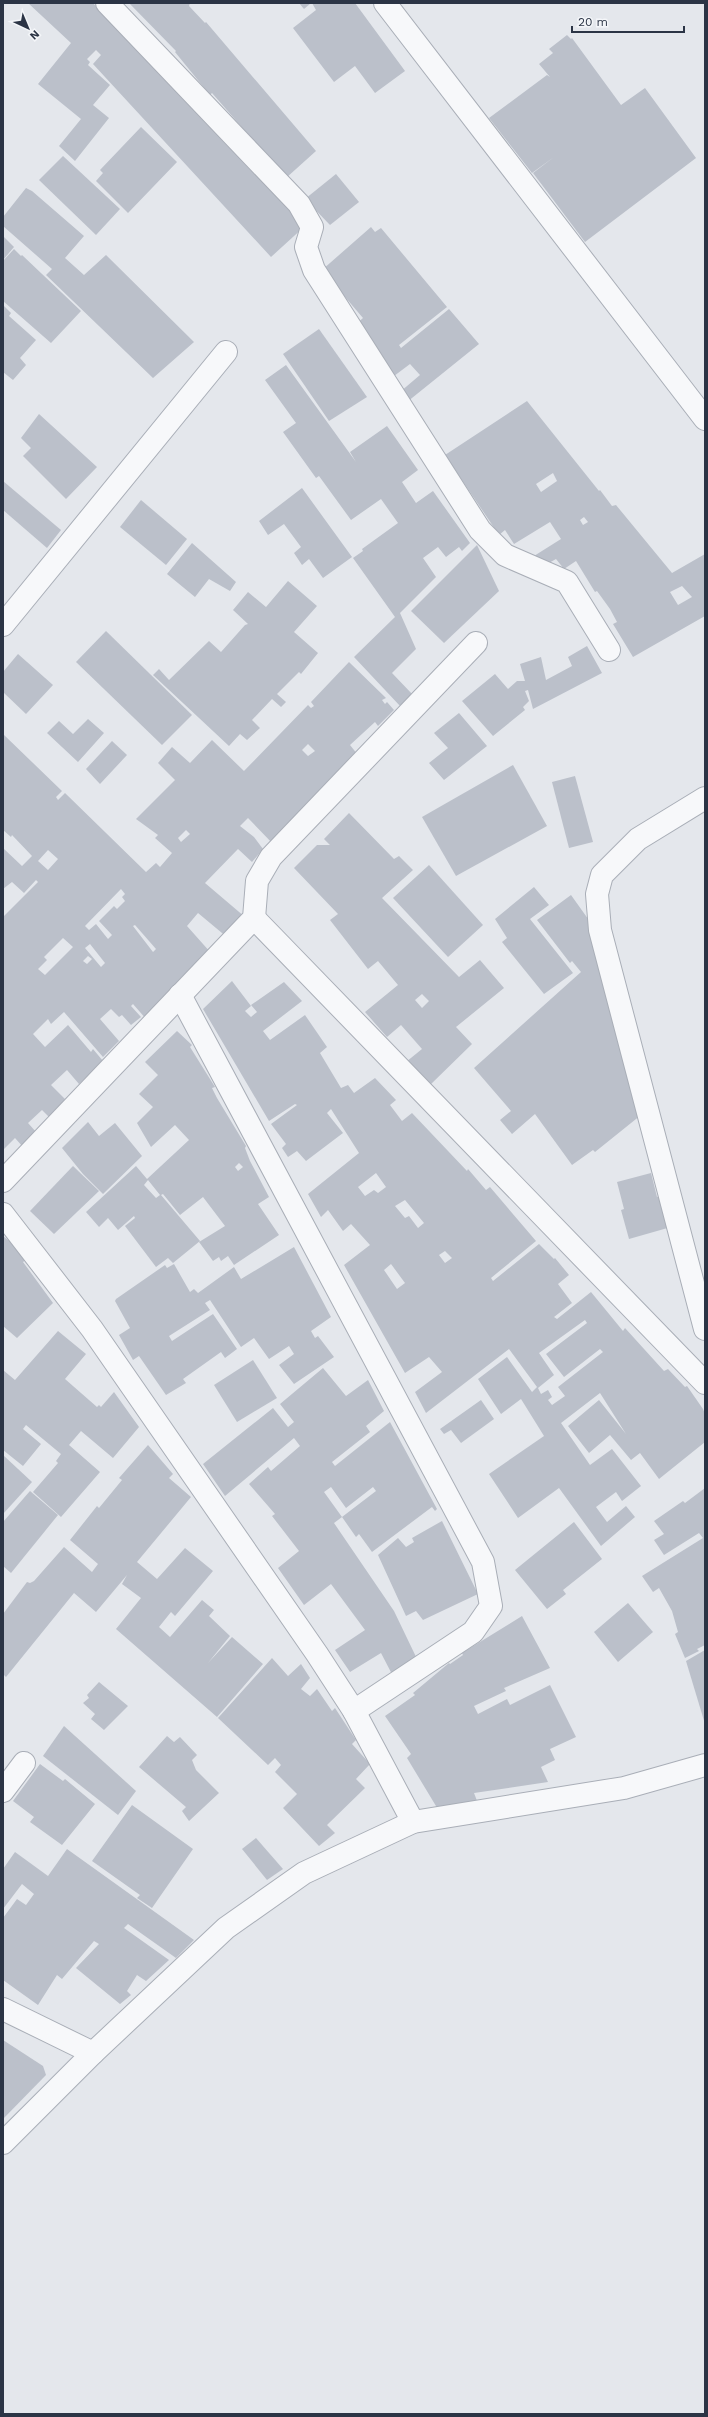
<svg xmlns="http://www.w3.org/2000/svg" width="708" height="2417" font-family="'Work Sans',sans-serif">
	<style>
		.building { fill: #bbc0ca; fill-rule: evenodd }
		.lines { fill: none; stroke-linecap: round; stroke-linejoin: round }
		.minor-casing { stroke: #a9aeb7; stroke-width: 24 }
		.minor { stroke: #f7f8fa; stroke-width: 22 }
	</style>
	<rect width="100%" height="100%" fill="#e4e7ec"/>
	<g class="building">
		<polygon points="28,3 93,3 305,226 271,257 93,64 101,55 96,50 87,59 90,62 88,65 110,85 93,105 109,118 75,161 59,146 81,119 38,84 71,43"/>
		<polygon points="129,3 190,3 189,6 205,23 206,22 316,151 286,178 212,93 210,95 175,52 176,51"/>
		<polygon points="299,3 311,3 304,9"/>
		<polygon points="312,3 355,3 405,71 375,93 355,66 334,82 293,28 316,10"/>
		<polygon points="567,35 571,39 572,38 621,105 645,88 696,158 585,242 533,173 554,157 532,173 489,118 547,75 550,77 539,64 553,53 549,49"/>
		<polygon points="141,127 177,162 128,213 96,181 103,173 100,170"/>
		<polygon points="63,156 120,209 96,235 39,180"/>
		<polygon points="336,174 359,202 330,225 305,199"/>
		<polygon points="26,188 32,191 84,236 65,258 84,275 106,255 194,342 153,378 46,275 52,269 3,226 3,217"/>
		<polygon points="371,227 375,232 381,228 447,307 399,345 401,348 449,309 479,344 407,402 400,392 420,375 410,364 390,379 353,327 363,318 322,270"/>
		<polygon points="3,236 14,247 3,260"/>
		<polygon points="14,249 21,256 22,255 81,311 51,343 3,301 3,261"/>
		<polygon points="3,305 11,313 9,316 36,340 20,358 26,365 13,380 3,372"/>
		<polygon points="319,329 367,397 329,421 283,354"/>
		<polygon points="286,365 356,462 350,452 387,426 418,470 402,482 416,503 433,491 470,543 462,551 459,547 446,557 438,547 423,558 436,577 400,613 416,649 392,673 413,695 401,707 354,657 395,617 353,558 363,551 362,549 398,523 381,499 351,520 319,476 316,478 283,432 296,423 265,380"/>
		<path d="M527 401 599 491 600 490 612 506 616 505 672 573 705 554V616L633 657 613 624 617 622 610 609 597 591 595 592 576 561 564 569 556 559 547 564 534 556 561 539 550 522 514 544 505 530 499 535 445 455ZM553 473 557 481 541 492 536 484ZM584 517 588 522 583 525 580 520ZM682 586 692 597 678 605 670 592Z"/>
		<polygon points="39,414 97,467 66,499 23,456 31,448 21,438"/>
		<polygon points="3,481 61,530 47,548 3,510"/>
		<polygon points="302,488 352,557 323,578 309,559 302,565 294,553 301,547 284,524 268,535 259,521"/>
		<polygon points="141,500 187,539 166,565 120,527"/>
		<polygon points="192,543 236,582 230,591 209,579 195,597 167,574"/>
		<polygon points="477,545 499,591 444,643 411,611"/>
		<polygon points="288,581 317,606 294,632 318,653 301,674 299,672 277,694 286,702 281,707 272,699 252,720 260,728 247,740 240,734 229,746 153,675 159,669 169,680 209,641 221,652 245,625 248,624 233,610 248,592 266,607"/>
		<polygon points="106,631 192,715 162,745 76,662"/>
		<polygon points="587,646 602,673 533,709 528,690 525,691 529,701 523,707 525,710 493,736 462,701 495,674 508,689 517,681 525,681 520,664 541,657 546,680 572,666 568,657"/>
		<polygon points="18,654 53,685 26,714 3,692 3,672"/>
		<path d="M349 662 386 698 382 700 385 704 387 702 394 710 378 726 375 722 350 745 358 755 274 845 248 818 240 826 254 837 263 849 252 862 238 849 205 883 245 917 228 938 198 913 187 926 211 953 147 1020 133 1004 131 1006 141 1017 131 1025 122 1015 119 1017 111 1009 100 1019 119 1041 103 1057 64 1012 51 1024 48 1019 33 1034 45 1047 68 1025 91 1052 93 1049 103 1061 79 1084 67 1070 51 1085 65 1099 50 1118 42 1110 28 1123 37 1133 23 1147 15 1138 3 1150V917L38 882 36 880 24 893 12 882 3 889V848L22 866 32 856 12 835 11 837 3 830V734L62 791 56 797 58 800 65 793 146 872 156 863 160 867 172 853 155 838 158 835 136 819 175 780 158 763 172 747 190 763 212 740 244 771 308 705 311 708 314 706 311 702ZM308 744 315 751 308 756 302 750ZM186 830 190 834 181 842 178 838ZM48 850 58 859 48 870 38 861ZM121 889 125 894 122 897 125 901 117 909 114 906 99 921 112 935 108 939 96 924 89 930 85 926ZM135 925 156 949 153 952 133 926ZM63 938 73 947 45 975 38 969 47 960 44 957ZM90 944 105 963 101 967 85 948ZM88 956 92 959 87 964 83 961Z"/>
		<polygon points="459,713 487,746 444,780 429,763 448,748 434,733"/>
		<polygon points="88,719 104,733 78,762 47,733 59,721 73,734"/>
		<polygon points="112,741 127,755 100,784 86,769"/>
		<polygon points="513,765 547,826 456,876 422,817"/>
		<polygon points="575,776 593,842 569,848 552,782"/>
		<path d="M349 813 394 859 399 856 413 870 382 898 459 977 480 960 504 988 456 1027 472 1044 429 1086 406 1062 422 1049 401 1025 387 1037 365 1012 398 985 378 961 368 969 330 920 338 914 294 868 317 845H330L324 839ZM422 994 429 1001 422 1008 415 1000Z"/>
		<polygon points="429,865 483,925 448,957 393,898"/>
		<polygon points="534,887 549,905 530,919 573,973 544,994 502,942 507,938 495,919"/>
		<polygon points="571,895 591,923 641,1115 595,1152 593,1150 572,1165 535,1114 512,1134 500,1120 511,1111 474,1068 581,972 572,961 570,963 537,920"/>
		<path d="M232 981 251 1006 245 1011 251 1017 257 1012 251 1005 284 982 302 1001 263 1031 270 1040 305 1015 327 1047 320 1053 341 1088 348 1085 354 1093 375 1078 396 1100 390 1105 402 1121 412 1113 467 1171 468 1169 486 1190 490 1187 536 1241 491 1278 493 1281 539 1244 554 1259 555 1258 569 1275 558 1284 572 1303 554 1317 557 1319 591 1292 623 1331 625 1328 664 1371 668 1369 685 1387 687 1386 703 1409 705 1414V1442L659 1479 640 1453 631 1460 610 1435 589 1453 568 1426 599 1400 626 1434 600 1393 561 1423 590 1465 612 1449 641 1486 622 1501 616 1492 596 1507 607 1522 626 1506 635 1517 601 1546 559 1488 518 1518 489 1474 544 1436 521 1399 501 1414 478 1379 507 1357 532 1392 537 1387 509 1349 426 1413 415 1392 442 1372 429 1357 405 1373 344 1265 370 1245 351 1224 343 1231 328 1210 321 1217 308 1194 359 1153 331 1109 327 1113 343 1133 306 1161 297 1151 288 1157 282 1148 286 1144 271 1124 297 1105 295 1104 269 1121 203 1009ZM376 1173 386 1187 378 1193 374 1190 365 1196 358 1187ZM405 1200 424 1223 418 1228 409 1216 405 1218 395 1206ZM445 1251 452 1258 445 1263 439 1255ZM391 1264 405 1283 397 1289 384 1270ZM585 1320 587 1323 546 1354 564 1377 600 1349 603 1352 558 1387 565 1396 552 1405 548 1400 552 1397 548 1390 541 1394 538 1388 554 1375 539 1353Z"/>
		<path d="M177 1031 192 1045 190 1047 215 1087 212 1088 217 1098 246 1146 245 1148 250 1161 269 1197 258 1204 279 1235 234 1265 228 1256 221 1261 219 1257 213 1261 199 1242 225 1226 203 1197 180 1215 163 1194 161 1195 200 1241 173 1263 168 1258 156 1267 125 1226 135 1218 134 1216 118 1230 108 1218 99 1227 86 1212 136 1166 147 1179 189 1140 175 1125 151 1147 137 1123 153 1107 139 1094 158 1075 145 1062ZM239 1163 243 1167 238 1171 235 1167ZM148 1180 160 1195 156 1198 144 1185Z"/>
		<polygon points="88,1122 99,1136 115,1123 142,1156 103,1194 83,1174 62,1148"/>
		<polygon points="73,1166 99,1191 54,1234 30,1211"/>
		<polygon points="651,1173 657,1197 662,1195 671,1227 629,1239 621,1210 624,1209 617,1182"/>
		<polygon points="3,1236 29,1257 23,1262 53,1303 17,1338 3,1326"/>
		<polygon points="294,1247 331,1317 311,1331 315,1338 318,1336 334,1357 294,1384 279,1365 294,1354 289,1346 269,1359 254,1338 241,1347 210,1300 205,1303 210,1310 169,1336 172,1341 213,1314 237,1349 225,1358 221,1352 183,1379 186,1383 166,1395 139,1356 133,1360 119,1335 130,1328 115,1301 116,1299 165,1265 167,1268 174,1264 190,1292 194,1289 198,1293 234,1267 241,1279"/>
		<polygon points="58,1331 86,1354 65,1379 97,1407 99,1405 101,1407 114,1392 139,1427 113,1458 81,1431 69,1445 100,1472 61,1517 33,1492 58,1463 56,1461 61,1454 26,1425 23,1429 41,1444 23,1466 3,1450 3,1370 15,1380"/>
		<polygon points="253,1360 277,1398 237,1422 214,1385"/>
		<polygon points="323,1368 346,1396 368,1380 384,1411 366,1426 370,1432 332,1462 335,1466 390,1422 437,1509 435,1511 432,1507 372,1552 359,1534 356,1537 342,1517 376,1491 373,1487 346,1508 331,1487 324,1492 342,1517 334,1523 394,1611 418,1661 395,1680 381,1653 350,1672 335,1650 365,1630 331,1584 304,1605 278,1568 299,1551 272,1516 275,1514 249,1484 268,1467 271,1471 300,1446 294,1438 225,1496 203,1464 273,1408 288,1427 294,1422 280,1404"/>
		<polygon points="481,1400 494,1419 461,1443 451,1430 444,1434 440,1429"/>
		<polygon points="148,1445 173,1474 169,1478 191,1497 137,1562 157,1579 185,1548 213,1571 175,1616 171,1612 159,1627 170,1637 202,1600 214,1610 209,1616 230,1636 208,1663 232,1637 263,1664 217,1717 116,1629 141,1598 122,1584 127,1575 96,1612 74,1593 6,1677 3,1674 3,1614 27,1582 30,1583 34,1581 64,1547 92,1572 98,1564 70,1540 97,1506 99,1508 122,1480 119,1478"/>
		<polygon points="3,1455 32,1482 3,1514"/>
		<polygon points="705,1488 705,1645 697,1649 699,1651 685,1658 675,1634 678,1632 672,1611 659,1588 653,1592 642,1576 703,1538 699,1533 664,1555 654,1540 664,1534 654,1521 683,1501 685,1503"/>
		<polygon points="30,1491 58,1515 11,1573 3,1566 3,1522"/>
		<polygon points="442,1521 478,1594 423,1620 416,1611 406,1616 378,1555 398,1538 406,1547 414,1542 412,1538"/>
		<polygon points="574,1522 602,1559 563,1590 566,1594 547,1609 515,1570"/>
		<polygon points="628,1603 653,1632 618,1662 594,1632"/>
		<polygon points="522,1616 550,1668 504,1688 506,1691 474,1706 478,1714 507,1699 510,1705 550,1685 576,1737 550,1749 555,1760 541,1767 548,1782 474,1793 479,1806 438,1818 436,1806 407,1758 411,1754 385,1716 415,1695 413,1693 449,1663 450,1664 463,1655 462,1653"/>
		<polygon points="705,1650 705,1724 686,1661"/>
		<polygon points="272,1658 288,1676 301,1664 310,1678 301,1689 310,1696 317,1689 332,1711 335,1708 356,1740 352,1744 370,1764 356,1779 365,1788 327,1825 335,1833 319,1846 283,1808 297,1794 275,1772 281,1765 275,1758 268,1765 218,1718"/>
		<polygon points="99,1682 128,1706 104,1730 91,1719 95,1714 83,1703 89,1698 87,1695"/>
		<polygon points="64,1726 136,1791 118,1815 43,1756"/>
		<polygon points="167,1736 174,1742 180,1737 197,1755 192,1760 196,1770 219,1793 189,1821 182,1811 186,1807 139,1767"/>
		<polygon points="40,1764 63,1781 65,1779 95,1804 62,1845 30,1822 34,1817 13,1801"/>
		<polygon points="132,1805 193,1849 152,1908 137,1898 140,1895 92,1861"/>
		<polygon points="256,1838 283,1869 267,1880 242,1849"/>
		<polygon points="67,1849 194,1940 176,1958 128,1924 124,1928 169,1960 146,1981 137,1975 127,1991 131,1995 120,2004 76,1968 99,1944 94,1941 62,1979 57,1975 38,2005 3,1980 3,1918 17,1899 26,1905 34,1894 22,1884 3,1909 3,1869 15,1852 48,1876"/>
		<polygon points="3,2040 43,2066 46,2075 3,2119"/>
	</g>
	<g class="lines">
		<defs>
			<g id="minor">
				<polyline points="107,3 299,204 312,227 306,247 314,270 480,530 505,555 567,582 609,650"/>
				<polyline points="385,3 705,419"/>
				<polyline points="3,625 226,352"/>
				<polyline points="705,798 638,839 602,875 597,894 600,930 705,1329"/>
				<polyline points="254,918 705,1383"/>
				<polyline points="180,995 483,1562 491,1606 473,1632 354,1711"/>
				<polyline points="3,1181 254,918 257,881 271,857 476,643"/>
				<polyline points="3,1214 92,1329 317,1654 354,1711 413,1822"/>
				<polyline points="3,1791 24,1763"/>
				<polyline points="3,2009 93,2053"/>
				<polyline points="3,2143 93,2053 226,1928 304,1873 413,1822 624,1788 705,1765"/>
			</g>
		</defs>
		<use href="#minor" class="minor-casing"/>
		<use href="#minor" class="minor"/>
	</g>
	<rect width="708" height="2417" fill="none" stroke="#2b3445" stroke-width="8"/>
	<g transform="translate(28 28) rotate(136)" stroke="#f4f6f9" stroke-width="3" paint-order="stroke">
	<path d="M0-3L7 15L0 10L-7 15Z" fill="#2b3445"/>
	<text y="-6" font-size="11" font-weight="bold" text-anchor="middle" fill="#2b3445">N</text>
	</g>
	<path d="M572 26v6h112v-6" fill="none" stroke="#2b3445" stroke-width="2"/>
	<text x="578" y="26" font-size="12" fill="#2b3445" stroke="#f4f6f9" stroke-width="3" paint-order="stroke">20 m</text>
</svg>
